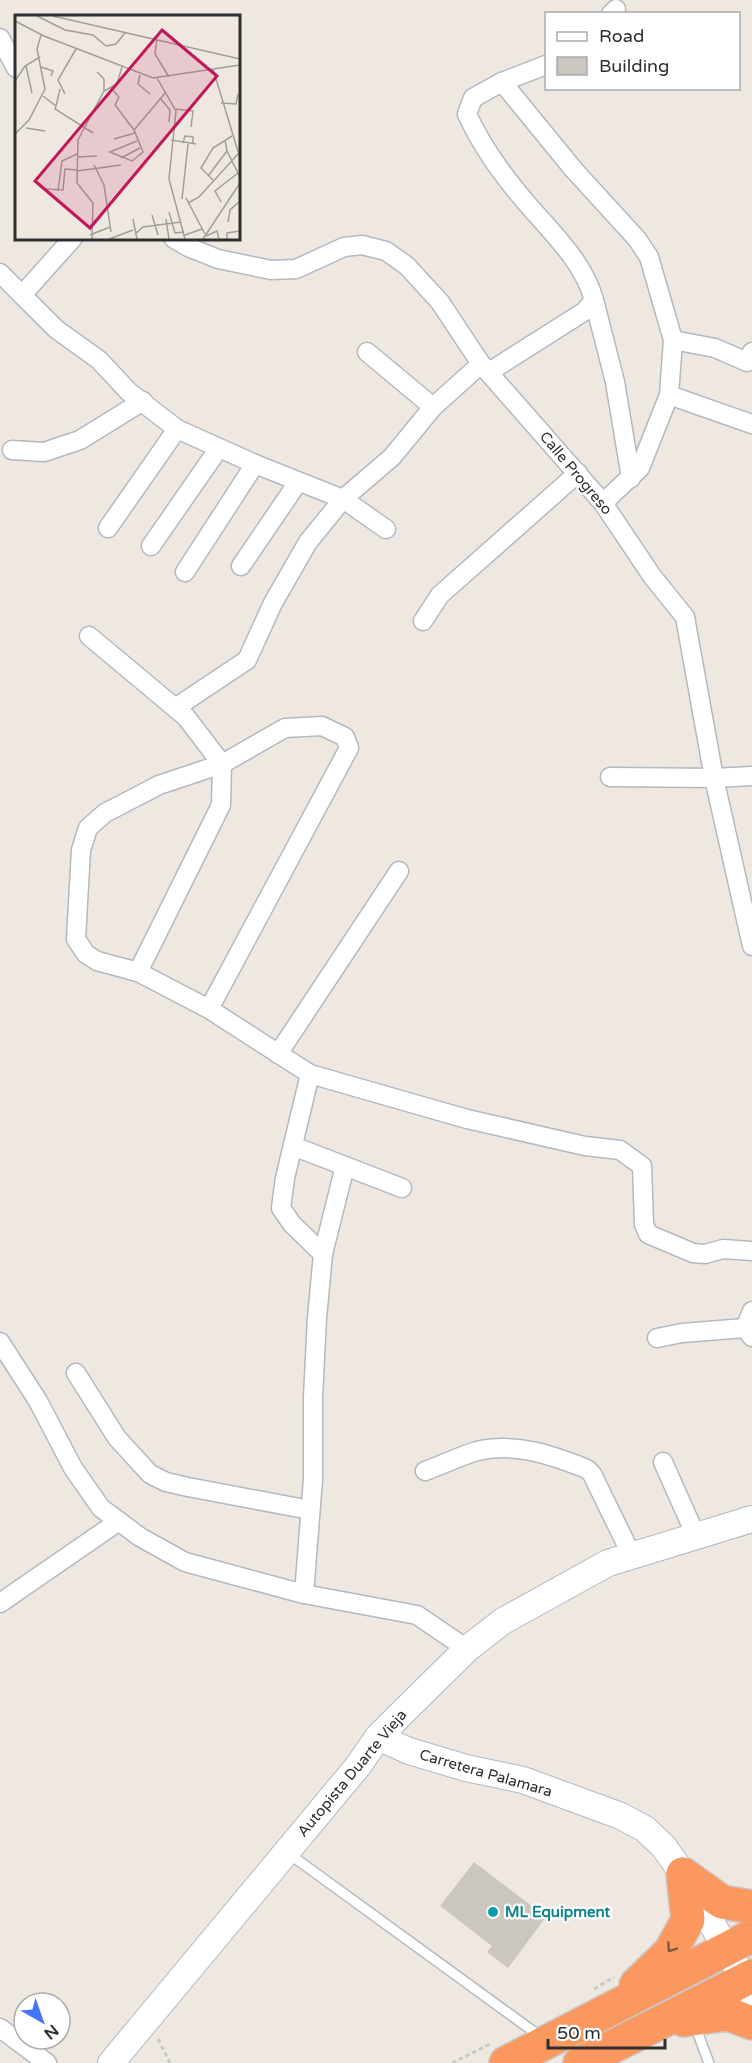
<svg xmlns="http://www.w3.org/2000/svg" width="752" height="2063" font-family="'Varela Round',sans-serif">
	<style>
		.building { fill: #cbc6bf }
		.lines { fill: none; stroke-linecap: round; stroke-linejoin: round }
		.lane-casing { stroke: #b4b8c1; stroke-width: 12 }
		.street-casing { stroke: #b4b8c1; stroke-width: 21 }
		.secondary-casing { stroke: #b4b8c1; stroke-width: 28 }
		.highway-casing { stroke: #c9c9c9; stroke-width: 36 }
		.path { stroke: #c9c9c9; stroke-width: 3; stroke-dasharray: 4.5 3; stroke-linecap: butt }
		.lane { stroke: #fff; stroke-width: 9 }
		.street { stroke: #fff; stroke-width: 18 }
		.secondary { stroke: #fff; stroke-width: 26 }
		.highway { stroke: #fb985f; stroke-width: 33 }
		.oneway { stroke: #805842 }
		.culture-dot { fill: #0f9aa8; stroke: #fff; stroke-width: 2 }
		.labels { text-anchor: middle; stroke-width: 4.5; stroke-linejoin: round; paint-order: stroke }
		.street-label { font-size: 15px; fill: #2e2e2e; stroke: #fff }
		.culture-label { font-size: 15px; font-weight: bold; fill: #0d838f; stroke: #fff; text-anchor: start }
		.inset-road { fill: none; stroke: #a29e99; stroke-width: 1.5 }
		.view { fill: #c2185b; fill-opacity: 0.15; stroke: #c2185b; stroke-width: 3 }
		.inset-edge { fill: none; stroke: #2e2e2e; stroke-width: 3 }
	</style>
	<rect width="100%" height="100%" fill="#efe8e1"/>
	<polygon class="building" points="474,1862 546,1917 508,1968 487,1952 492,1946 440,1906"/>
	<g class="lines">
		<defs>
			<g id="lane">
				<polyline points="288,1853 541,2037"/>
				<polyline points="694,2023 709,2063"/>
			</g>
			<g id="street">
				<polyline points="611,14 616,9"/>
				<polyline points="0,38 16,68"/>
				<polyline points="502,82 574,170 637,239 649,257 673,340 669,395 640,468 603,503"/>
				<polyline points="173,238 188,247 218,259 271,270 296,269 344,247 362,245 386,251 407,266 440,302 481,364 603,503 652,576 685,617 714,778 752,946"/>
				<polyline points="0,273 56,329 99,360 129,392 177,429 255,464 343,499 386,529"/>
				<polyline points="22,295 73,238"/>
				<polyline points="594,300 615,382 631,478"/>
				<polyline points="673,340 715,348 747,362 752,352"/>
				<polyline points="367,352 433,407"/>
				<path d="M489 372 585 311 594 300C583 260 549 230 523 199 501 173 481 145 467 114L473 98 502 82 546 65"/>
				<polyline points="669,395 752,424"/>
				<polyline points="12,450 44,452 80,440 143,401"/>
				<polyline points="108,528 177,429"/>
				<polyline points="151,546 219,448"/>
				<polyline points="241,566 298,482"/>
				<polyline points="185,572 255,464"/>
				<polyline points="423,621 440,595 578,473"/>
				<polyline points="89,636 186,717 222,764 221,805 138,972"/>
				<polyline points="175,708 247,660 273,603 308,542 343,499 392,457 433,407 481,364"/>
				<polyline points="610,777 714,778 752,776"/>
				<polyline points="209,1009 349,748 345,737 322,726 285,728 222,764 159,785 105,813 88,828 81,850 76,939 86,954 97,961 138,972 209,1009 310,1074 467,1119 585,1146 620,1150 642,1166 644,1224 648,1234 693,1253 705,1254 723,1249 752,1251"/>
				<polyline points="278,1054 399,871"/>
				<polyline points="293,1146 402,1188"/>
				<polyline points="323,1254 345,1166"/>
				<polyline points="752,1311 745,1328 752,1337"/>
				<polyline points="657,1338 682,1333 745,1328"/>
				<polyline points="0,1342 38,1401 73,1468 101,1508 140,1537 185,1562 304,1594 417,1615 467,1649"/>
				<polyline points="76,1373 117,1438 150,1474 166,1482 188,1487 310,1510"/>
				<polyline points="663,1462 696,1536"/>
				<path d="M425 1471C442 1465 460 1456 477 1451 515 1442 552 1455 587 1469L592 1474 632 1556"/>
				<polyline points="304,1594 313,1479 313,1397 317,1318 323,1254 292,1224 281,1208 285,1178 310,1074"/>
				<polyline points="0,1603 119,1521"/>
				<polyline points="0,2028 47,2063"/>
			</g>
			<g id="secondary">
				<polyline points="378,1737 409,1751 466,1768 523,1780 621,1816 645,1829 664,1847 683,1874 752,1993"/>
				<polyline points="111,2063 358,1766 378,1737 400,1715 467,1649 503,1621 608,1563 752,1519"/>
			</g>
			<g id="highway">
				<polyline points="683,1874 722,1902 752,1907"/>
				<polyline points="636,1985 670,1952 688,1920 683,1874"/>
				<polyline points="684,2020 728,2014 752,2023"/>
				<polyline points="506,2063 752,1936"/>
				<polyline points="580,2063 752,1976"/>
			</g>
		</defs>
		<use href="#lane" class="lane-casing"/>
		<use href="#street" class="street-casing"/>
		<use href="#secondary" class="secondary-casing"/>
		<use href="#highway" class="highway-casing"/>
		<g class="path">
			<polyline points="594,1989 614,1977"/>
			<polyline points="158,2039 170,2063"/>
			<polyline points="452,2063 490,2044"/>
		</g>
		<use href="#lane" class="lane"/>
		<use href="#street" class="street"/>
		<use href="#secondary" class="secondary"/>
		<use href="#highway" class="highway"/>
	</g>
	<defs><path id="oneway-chevron" d="M-2-3.5L2.5 0L-2 3.5" fill="none" stroke-width="1.6" stroke-linecap="round" stroke-linejoin="round" transform="scale(1.5)"/></defs>
	<use class="oneway" href="#oneway-chevron" transform="translate(671 1948) rotate(125)"/>
	<circle class="culture-dot" cx="493" cy="1912" r="6"/>
	<g class="labels">
		<g class="street-label">
			<text transform="translate(576 473) rotate(50)" y="5">Calle Progreso</text>
			<text transform="translate(352 1773) rotate(-50)" y="5">Autopista Duarte Vieja</text>
			<text transform="translate(486 1773) rotate(16)" y="5">Carretera Palamara</text>
		</g>
		<g class="culture-label">
			<text x="505" y="1917">ML Equipment</text>
		</g>
	</g>
	<g transform="translate(15 15)">
		<rect width="225" height="225" fill="#efe8e1"/>
		<path class="inset-road" d="M22 1 50 15 78 20 91 31M38 1 225 44M0 6 29 21 138 63 225 50M142 24 140 39 154 62M91 31 101 29 110 18M11 51 17 78M26 52 38 56 36 61M198 54 225 143M82 57 89 64V76M125 60 123 69 135 79M142 63 161 96 154 164 170 224M0 66 10 51 25 42M96 73 104 82 100 90 119 115 128 137 117 146 95 137 122 126M50 79 43 65 61 34M28 81 41 91 45 74M145 83 155 95 154 107M206 88 221 89 223 79M41 91 40 94 78 118M160 94 178 96 176 112M11 113 30 116M119 115 151 77M0 119 14 105 30 74 22 34 26 20M99 124 120 118M156 125 181 129M168 128 170 121 178 122V129M212 136 225 162M62 142 82 141M106 143 125 133M79 150 89 170 96 217M62 156 106 150M193 161 212 136 210 125M198 165 186 153 198 133 217 121M31 174 48 175 50 154 62 155M43 176 47 146 62 139M171 183 190 219M167 184 173 129M206 187 200 176 223 158M173 188 184 182 223 139M154 197 160 218 169 217M137 200 143 220M118 204 122 224M151 204 154 224M213 207 215 195 225 186M120 219 128 212 166 207M75 220 95 212M170 220 187 214M191 221 202 216 204 224M77 224 78 188 62 168 63 125 89 76 102 69 107 52M94 224 118 215M188 224 225 168M212 224V218L225 216"/>
		<path class="view" d="M147 15 202 61 75 213 20 166Z"/>
		<rect width="225" height="225" class="inset-edge"/>
	</g>
	<rect x="545" y="12" width="195" height="78" fill="#ffffff" stroke="#ababab" stroke-width="1.5"/>
	<rect x="557" y="32" width="30" height="9" fill="#ffffff" stroke="#ababab" stroke-width="1.5"/>
	<text x="599" y="42" font-size="18" fill="#2e2e2e">Road</text>
	<rect x="557" y="57" width="30" height="18" fill="#cbc6bf" stroke="#ababab" stroke-width="1.5"/>
	<text x="599" y="72" font-size="18" fill="#2e2e2e">Building</text>
	<g transform="translate(42 2021) rotate(140)"><circle r="28" fill="#ffffff" stroke="#ababab" stroke-width="1.5"/>
	<path d="M0-4.5L10 22L0 15L-10 22Z" fill="#4673f7"/>
	<text y="-9" font-size="16" font-weight="bold" text-anchor="middle" fill="#2e2e2e">N</text>
	</g>
	<path d="M548 2039v9h117v-9" fill="none" stroke="#2e2e2e" stroke-width="3"/>
	<text x="557" y="2039" font-size="18" fill="#2e2e2e" stroke="#ffffff" stroke-width="4.5" paint-order="stroke">50 m</text>
</svg>
